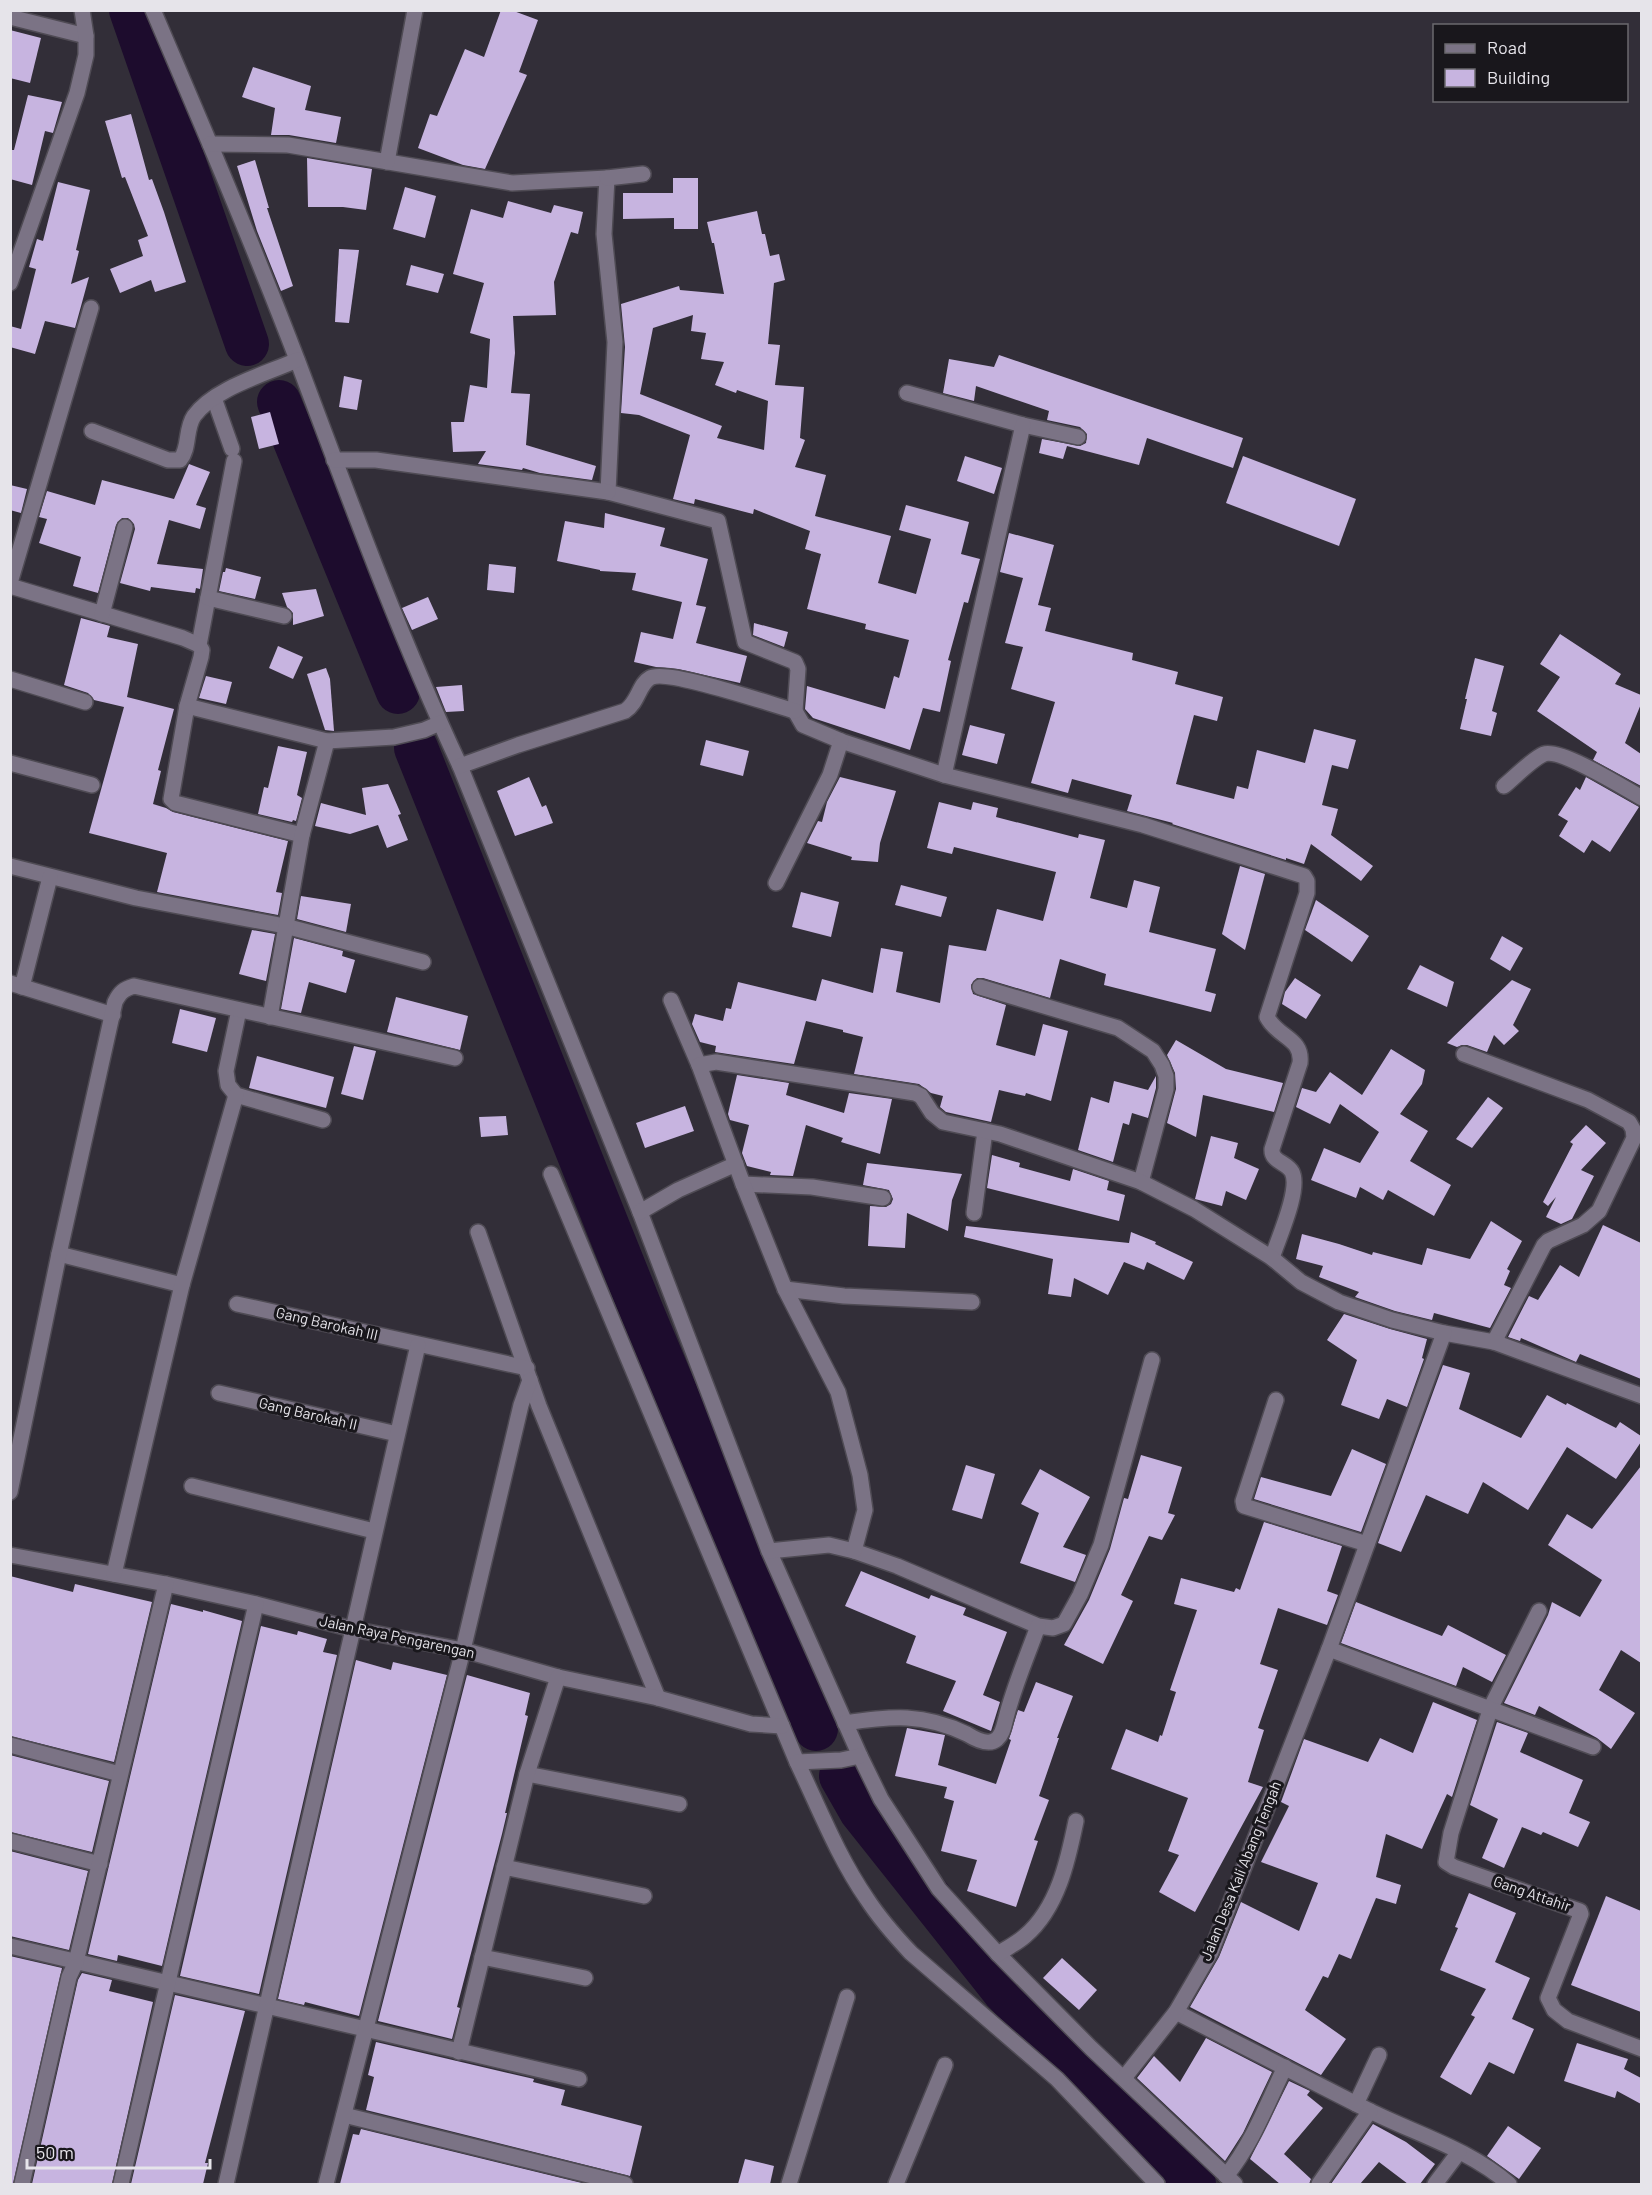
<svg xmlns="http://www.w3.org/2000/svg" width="1652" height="2195" font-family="Barlow,sans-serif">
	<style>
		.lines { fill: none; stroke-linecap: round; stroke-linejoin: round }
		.river { stroke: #1d0c2d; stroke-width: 44 }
		.building { fill: #c7b4e0; fill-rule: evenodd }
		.minor-casing { stroke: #4f4b54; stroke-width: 18 }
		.minor { stroke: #7b7385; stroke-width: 15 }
		.labels { text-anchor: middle; stroke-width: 6; stroke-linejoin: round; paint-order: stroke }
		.street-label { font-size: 15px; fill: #e6e4ea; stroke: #19171c }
	</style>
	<rect width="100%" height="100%" fill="#322e38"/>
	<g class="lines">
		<g class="river">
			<polyline points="131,10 247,344"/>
			<polyline points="279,402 398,692"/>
			<polyline points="416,748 642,1312 816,1729"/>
			<polyline points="841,1776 861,1811 1004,1991 1194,2184"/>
		</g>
	</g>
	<g class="building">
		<polygon points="501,10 511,10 538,20 519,72 527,75 485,169 463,165 418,148 430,114 437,116 465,49 484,57"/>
		<polygon points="10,30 41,38 30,83 10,78"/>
		<polygon points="253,67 311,86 305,110 341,117 336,143 289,135 271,135 275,108 242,97"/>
		<polygon points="28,95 62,102 53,133 45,131 32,185 10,179 10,150 14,150"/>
		<polygon points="131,114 149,180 152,179 164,212 186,282 155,292 151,280 120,293 110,269 143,256 138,240 148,236 125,177 122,178 105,121"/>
		<polygon points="307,158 372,169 366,210 343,207 308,207"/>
		<polygon points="255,160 269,208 267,208 293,286 281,291 257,231 237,166"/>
		<polygon points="673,178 698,178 698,229 674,229 674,218 623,219 623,193 673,193"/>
		<polygon points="58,182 90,190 76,250 79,251 71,284 89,277 75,328 45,321 35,354 10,347 10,326 21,329 36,269 29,267 37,239 43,241"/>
		<polygon points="405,187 436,196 425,238 393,229"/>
		<polygon points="508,201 551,213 554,205 583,212 578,234 571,232 554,282 556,315 513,316 515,353 511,393 530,394 526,445 596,466 592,480 540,473 523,468 522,470 478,464 486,451 453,452 451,422 464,422 470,385 487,388 490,339 470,333 484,283 453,274 471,209 503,218"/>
		<path d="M757 211 762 234H765L770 256 779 254 785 280 774 283 768 344 780 345 775 385 804 387 800 438 805 440 795 467 826 475 815 516 891 536 878 583 916 594 931 539 899 530 906 505 969 522 961 554 980 559 968 603 964 602 948 660 951 661 940 712 923 708 910 750 813 718 805 709 807 686 885 709 894 676 899 678 909 640 865 629 866 624 807 609 821 554 805 549 810 531 754 509 753 514 695 499 694 504 673 499 690 435 639 415 621 413 625 347 621 304 679 286 680 290 724 294 714 243H712L707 222ZM693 315 691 331 706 333 701 359 724 362 715 385 736 393 737 390 768 401 764 450 717 438 722 426 640 394 653 328Z"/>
		<polygon points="339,249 359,250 349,323 335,322"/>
		<polygon points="411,265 444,274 438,293 406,285"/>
		<polygon points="999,355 1243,438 1233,468 1147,438 1139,465 1067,446 1063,459 1039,453 1042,439 1080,446 1086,443 1087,434 1080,427 1047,420 1049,411 976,386 974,401 943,393 949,359 994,367"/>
		<polygon points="344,376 362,380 357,410 339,407"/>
		<polygon points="270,412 279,444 259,449 251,417"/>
		<polygon points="965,456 1002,468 994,494 957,481"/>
		<polygon points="1243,456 1356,499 1339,546 1226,503"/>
		<polygon points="189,464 210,472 196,505 206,508 200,529 169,520 157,564 203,569 200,589 196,588 195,593 151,587 150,591 120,583 135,529 134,524 128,518 122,518 116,525 98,593 73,586 81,557 39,543 47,519 39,517 47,491 95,505 102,480 174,499"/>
		<polygon points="10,485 27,489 21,513 10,510"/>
		<polygon points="605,513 665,528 660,546 708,559 696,605 706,607 696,643 747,656 740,683 678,669 656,667 634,662 641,632 673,639 682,602 632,590 636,573 600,571 600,570 557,561 565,521 604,528"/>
		<polygon points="1009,533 1054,545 1038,605 1051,608 1045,631 1133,653 1132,660 1178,672 1175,684 1223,697 1217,721 1194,715 1176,784 1234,799 1237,786 1248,789 1257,750 1305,763 1314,729 1356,740 1348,769 1332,765 1322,805 1338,809 1331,835 1373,866 1361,881 1311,844 1304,864 1286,858 1286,860 1172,824 1173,823 1127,811 1132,795 1072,779 1068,793 1031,783 1055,702 1011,689 1023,647 1005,643 1023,578 1000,572"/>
		<polygon points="489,564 516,567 514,593 487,590"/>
		<polygon points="226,568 261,577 255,599 219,591 223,572 225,572"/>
		<polygon points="316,589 324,616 293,625 293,613 287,607 282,593"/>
		<polygon points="428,597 438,619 412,630 402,608"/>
		<polygon points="81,618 110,626 107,637 138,644 127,697 174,709 158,770 161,771 153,804 166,808 173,812 288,841 276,892 282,893 278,915 157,892 167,853 89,833 124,707 94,700 88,693 64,685"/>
		<polygon points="754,623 788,632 784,647 753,635"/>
		<polygon points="1560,634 1621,674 1615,684 1641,695 1641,704 1625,743 1641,754 1641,786 1593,760 1597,752 1537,711 1560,677 1540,664"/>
		<polygon points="278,646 303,657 293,679 269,668"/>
		<polygon points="1475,658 1504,666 1492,711 1497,713 1491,736 1460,729 1467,699 1465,699"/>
		<polygon points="326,668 330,679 334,731 325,730 307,674"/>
		<polygon points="206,676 232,682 226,704 199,698"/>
		<polygon points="462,685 464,711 446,712 436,687"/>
		<polygon points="970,725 1005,734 997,764 962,755"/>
		<polygon points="706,740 749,751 743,776 700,765"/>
		<polygon points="278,746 307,752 297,795 302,798 296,821 293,820 292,822 258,814 264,787 268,788"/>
		<polygon points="529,777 542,807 546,805 553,823 515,836 497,791"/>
		<polygon points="840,777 896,791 880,843 878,862 851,860 852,857 807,843 818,821 822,822 827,802"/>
		<polygon points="1586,777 1639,807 1610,852 1592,840 1584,853 1559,836 1568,821 1558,815 1576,787 1580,790"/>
		<polygon points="388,784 401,814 398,815 408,840 387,848 378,825 350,834 315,826 321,803 366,815 362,788"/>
		<polygon points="939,802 971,810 973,802 998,808 996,817 1078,838 1079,834 1105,840 1090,898 1127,908 1134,880 1160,887 1149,932 1216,949 1205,991 1216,994 1211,1012 1104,985 1106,974 1060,959 1050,998 983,978 977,978 971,985 973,994 1006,1005 996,1045 1035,1056 1043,1024 1068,1031 1051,1101 1026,1093 1025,1096 999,1090 991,1122 946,1112 940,1107 943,1096 931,1093 919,1084 854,1074 863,1037 843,1032 843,1030 806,1021 794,1064 715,1052 716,1046 700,1042 692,1024 695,1014 723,1021 726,1008 731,1009 738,982 816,1001 822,979 873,993 881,948 903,952 896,992 940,1003 949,945 986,951 997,909 1043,921 1056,872 954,847 952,854 927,848"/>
		<polygon points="1240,866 1265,874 1245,950 1222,934"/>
		<polygon points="901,885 947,897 941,917 895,905"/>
		<polygon points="801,892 839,902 831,937 792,927"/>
		<polygon points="301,896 351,904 346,932 297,919"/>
		<polygon points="1316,900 1369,936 1352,962 1305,930"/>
		<polygon points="252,930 275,934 266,981 239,974"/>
		<polygon points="1502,936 1523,948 1510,971 1490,959"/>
		<polygon points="294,938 343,951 342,956 355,960 346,993 309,982 301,1013 281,1009"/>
		<polygon points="1420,965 1454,982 1447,1007 1407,989"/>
		<polygon points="1295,978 1321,995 1306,1019 1282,1004 1285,992"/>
		<polygon points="1512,980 1531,989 1513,1025 1519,1031 1504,1045 1494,1035 1487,1052 1467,1045 1462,1045 1457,1047 1447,1043"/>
		<polygon points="396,997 468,1016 460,1050 387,1032"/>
		<polygon points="180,1009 216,1018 207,1052 172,1043"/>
		<polygon points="1176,1040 1226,1069 1283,1083 1274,1112 1203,1095 1196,1137 1167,1123 1176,1089 1175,1073 1167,1055"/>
		<polygon points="354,1046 376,1051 363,1100 341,1094"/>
		<polygon points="1391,1049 1425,1070 1422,1084 1400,1114 1428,1131 1410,1161 1451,1185 1434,1216 1388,1190 1383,1200 1360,1187 1356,1198 1311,1180 1324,1148 1360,1163 1379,1132 1340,1104 1330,1124 1296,1107 1302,1088 1316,1092 1330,1072 1362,1095"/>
		<polygon points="257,1056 334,1077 326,1108 249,1088"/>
		<polygon points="737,1075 789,1083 786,1095 844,1113 849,1093 892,1099 880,1154 841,1142 843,1138 806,1125 793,1176 770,1175 771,1172 747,1166 742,1153 749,1125 730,1120 728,1114"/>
		<polygon points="1156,1076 1156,1088 1148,1118 1132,1113 1129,1125 1123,1123 1113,1162 1078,1150 1091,1097 1109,1103 1114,1081 1148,1090"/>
		<polygon points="1488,1097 1503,1108 1472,1148 1456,1139"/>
		<polygon points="685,1106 694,1131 645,1148 636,1123"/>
		<polygon points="506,1116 508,1135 481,1137 479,1117"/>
		<polygon points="1586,1125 1606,1143 1581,1170 1594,1176 1572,1219 1561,1224 1546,1217 1556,1197 1548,1206 1543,1202 1573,1144 1570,1142"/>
		<polygon points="1211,1136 1238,1143 1234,1158 1259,1169 1246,1200 1226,1191 1222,1206 1195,1199"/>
		<polygon points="992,1155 1020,1163 1019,1167 1070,1181 1073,1169 1109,1181 1107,1190 1125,1195 1119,1221 987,1188"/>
		<polygon points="867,1163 962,1174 952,1200 948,1231 907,1213 905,1248 868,1246 870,1206 886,1207 891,1204 893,1199 889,1190 863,1185"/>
		<polygon points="1491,1221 1522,1241 1507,1269 1510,1271 1504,1285 1511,1288 1490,1328 1434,1313 1432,1320 1395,1311 1355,1297 1359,1292 1319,1277 1323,1266 1296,1259 1302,1234 1339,1244 1372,1255 1373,1252 1422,1265 1427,1248 1470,1259"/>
		<polygon points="1603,1225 1641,1243 1641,1379 1580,1354 1576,1362 1521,1338 1520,1341 1508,1337 1529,1296 1538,1300 1560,1265 1579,1277"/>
		<polygon points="966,1226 1129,1243 1131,1232 1156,1242 1155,1244 1193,1262 1184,1280 1147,1262 1144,1270 1124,1262 1108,1295 1074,1278 1071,1297 1048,1294 1053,1259 964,1237"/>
		<polygon points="1344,1314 1390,1329 1427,1339 1422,1358 1424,1359 1407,1407 1387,1399 1379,1419 1341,1405 1357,1360 1327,1340"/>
		<polygon points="1443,1365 1470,1373 1459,1409 1521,1438 1547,1395 1566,1405 1567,1403 1616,1428 1620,1422 1641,1436 1641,1442 1616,1479 1567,1447 1528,1510 1483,1482 1468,1514 1426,1495 1401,1552 1378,1543"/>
		<polygon points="1352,1449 1386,1464 1361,1532 1254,1499 1261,1477 1331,1496"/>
		<polygon points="1141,1455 1182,1467 1168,1513 1175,1515 1162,1540 1149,1536 1121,1595 1133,1601 1103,1664 1064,1645 1089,1600 1110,1549 1124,1498 1128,1499"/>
		<polygon points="966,1465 995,1474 982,1519 952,1510"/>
		<polygon points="1641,1466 1641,1663 1621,1650 1599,1690 1635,1713 1611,1749 1597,1738 1539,1706 1535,1715 1504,1703 1548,1615 1552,1602 1580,1617 1602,1580 1548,1545 1567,1514 1592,1529"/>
		<polygon points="1040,1469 1090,1497 1063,1547 1086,1555 1075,1582 1020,1563 1039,1513 1021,1504"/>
		<polygon points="1264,1522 1342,1546 1327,1591 1338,1595 1327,1625 1278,1608 1260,1664 1278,1670 1258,1728 1264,1730 1248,1782 1263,1787 1195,1912 1159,1892 1179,1855 1168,1851 1188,1798 1111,1769 1126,1729 1158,1742 1160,1735 1162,1736 1176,1692 1170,1690 1197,1610 1174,1604 1181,1578 1234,1592 1236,1588 1240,1590"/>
		<polygon points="861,1571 929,1599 931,1595 966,1608 963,1615 1007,1632 983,1695 1000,1702 991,1731 943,1711 956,1681 906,1663 916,1636 845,1606"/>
		<polygon points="10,1576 73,1592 75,1584 152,1602 114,1762 10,1736"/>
		<polygon points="1356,1602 1442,1636 1448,1625 1506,1655 1492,1682 1463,1667 1456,1686 1341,1643"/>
		<polygon points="171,1604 203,1612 203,1610 242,1621 162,1966 118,1955 117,1961 88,1954"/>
		<polygon points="261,1626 297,1635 298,1631 327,1639 323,1652 337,1655 259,1994 180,1976"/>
		<polygon points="356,1660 391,1670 393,1662 447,1675 359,2016 305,2002 304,2005 278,1999"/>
		<polygon points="467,1675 530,1693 525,1715 528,1716 505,1813 507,1813 502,1834 457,2007 460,2008 452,2039 378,2021"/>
		<polygon points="1036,1682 1073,1696 1057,1738 1059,1738 1039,1796 1049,1800 1034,1840 1038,1841 1016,1907 967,1891 977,1860 941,1851 954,1801 944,1798 947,1787 895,1776 907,1728 945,1735 938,1765 996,1784 1011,1740 1009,1739 1018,1710 1024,1712"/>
		<polygon points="1433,1702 1477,1720 1452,1797 1447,1794 1422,1849 1386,1834 1376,1877 1401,1885 1396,1904 1376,1898 1351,1959 1339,1954 1328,1978 1323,1976 1305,2010 1346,2039 1321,2075 1190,2007 1219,1957 1241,1902 1299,1931 1318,1883 1261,1862 1289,1806 1281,1802 1304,1739 1368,1762 1380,1738 1413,1753"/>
		<polygon points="1497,1722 1528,1733 1520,1752 1583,1780 1569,1813 1590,1822 1578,1847 1543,1832 1541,1835 1522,1827 1504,1868 1482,1858 1498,1819 1470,1805"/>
		<polygon points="10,1755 109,1781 92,1852 10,1832"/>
		<polygon points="10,1851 88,1871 69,1950 10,1936"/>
		<polygon points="1469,1893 1516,1913 1495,1962 1530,1978 1512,2019 1534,2029 1514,2074 1489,2062 1471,2095 1440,2077 1475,2017 1471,2015 1486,1989 1440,1970 1458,1928 1455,1927"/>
		<polygon points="1606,1896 1641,1911 1641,2012 1571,1985"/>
		<polygon points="10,1956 62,1968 13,2184 10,2184"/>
		<polygon points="1062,1958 1097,1990 1079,2010 1043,1978"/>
		<polygon points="82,1973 112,1980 109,1991 153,2002 112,2184 32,2184 78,1980"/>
		<polygon points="175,1995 245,2011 205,2163 208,2163 203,2184 131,2184"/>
		<polygon points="1206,2038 1272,2072 1243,2133 1225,2161 1137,2078 1154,2056 1180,2082"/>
		<polygon points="376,2042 534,2079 533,2082 565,2090 561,2105 642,2126 630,2176 366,2110 374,2077 368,2075"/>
		<polygon points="1577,2043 1628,2059 1624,2069 1641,2078 1641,2104 1617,2091 1615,2098 1564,2081"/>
		<polygon points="1289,2081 1310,2091 1307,2095 1323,2108 1284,2154 1311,2179 1309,2184 1280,2184 1250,2159"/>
		<polygon points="1373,2124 1406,2142 1435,2164 1420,2184 1408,2184 1379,2162 1360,2184 1331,2184"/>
		<polygon points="1508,2126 1541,2148 1519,2179 1487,2156"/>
		<polygon points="361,2129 586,2184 340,2184 353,2134 359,2135"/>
		<polygon points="745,2159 774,2166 770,2184 738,2184"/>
	</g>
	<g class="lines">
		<defs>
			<g id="minor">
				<path d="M153 10C203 127 253 244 298 362 349 498 399 635 460 766L640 1212 769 1551 860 1756 881 1799 939 1889 998 1954 1091 2048 1235 2184"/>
				<polyline points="10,17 86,36"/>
				<path d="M210 144 288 145 512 183 607 178 604 234 615 342 608 492 718 521 745 642 795 662 798 669 795 711 803 725 841 741 944 775 1143 825 1304 876 1307 881V893L1267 1017C1278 1038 1303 1038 1300 1063L1272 1149C1271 1162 1287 1162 1292 1172 1301 1189 1278 1239 1272 1258"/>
				<polyline points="387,162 415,10"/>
				<polyline points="607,178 643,174"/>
				<polyline points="10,283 77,93 86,55 86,36 82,10"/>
				<polyline points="907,393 1023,425 1078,437"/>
				<polyline points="214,398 232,449"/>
				<path d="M92 431 168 460H180C190 448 185 429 194 416 214 388 266 374 297 360"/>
				<polyline points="334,460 376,460 608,492"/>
				<polyline points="234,461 199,645 202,650 201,657 187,706 171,799 175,803 302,835"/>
				<polyline points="10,583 91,308"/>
				<polyline points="10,586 183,638 199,645"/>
				<polyline points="208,598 284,616"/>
				<polyline points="102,614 125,527"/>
				<polyline points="10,679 85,702"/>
				<polyline points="187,706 327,741 394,737 424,730 440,723"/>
				<polyline points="10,763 92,785"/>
				<path d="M460 766 518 745 625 711C638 703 639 684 650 678 666 668 773 705 795 711"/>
				<polyline points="944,775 1023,425"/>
				<path d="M1504 786C1514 778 1532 759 1544 754 1561 748 1624 788 1642 798"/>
				<polyline points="10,866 136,898 285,926 423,962"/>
				<polyline points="776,883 830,775 841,741"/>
				<polyline points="10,983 113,1015"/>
				<polyline points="22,987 50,877"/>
				<polyline points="980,987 1118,1028 1153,1051 1162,1065 1166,1076 1166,1089 1141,1182"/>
				<polyline points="671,1000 699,1065"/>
				<polyline points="239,1010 226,1071 228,1085 236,1095 323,1120"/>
				<polyline points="270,1017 302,835 327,741"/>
				<polyline points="1464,1054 1588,1100 1629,1122 1633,1129 1634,1138 1599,1211 1583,1225 1548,1241 1544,1245 1494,1342"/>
				<path d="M551 1174 797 1762C819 1808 838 1857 867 1899 880 1919 895 1936 911 1953L1057 2079 1157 2184"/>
				<polyline points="743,1184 812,1187 883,1198"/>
				<polyline points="640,1212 678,1190 736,1164"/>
				<polyline points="974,1213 985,1131"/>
				<polyline points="478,1232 539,1406 658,1698"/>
				<polyline points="59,1254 182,1285"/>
				<polyline points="785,1289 844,1296 972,1302"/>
				<polyline points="237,1304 527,1368"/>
				<polyline points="219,1393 397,1434"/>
				<polyline points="1276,1400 1243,1501 1244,1506 1367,1544"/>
				<polyline points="192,1486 374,1531"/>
				<path d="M10 1492 59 1254 115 1002C120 992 124 989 134 986L455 1058"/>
				<polyline points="769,1551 829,1545 854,1551 897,1566 1038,1626 1053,1628 1064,1624 1080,1595 1101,1545 1152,1360"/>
				<polyline points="854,1551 865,1510 860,1475 838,1392 785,1289 743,1184 699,1065 716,1062 915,1093 921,1096 932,1113 943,1122 1000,1134 1141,1182 1194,1209 1272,1258 1301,1282 1339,1302 1392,1320 1444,1333 1494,1342 1642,1396"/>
				<polyline points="10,1555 166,1584 256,1604 352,1629 463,1650 558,1677 658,1698 751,1724 782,1726"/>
				<polyline points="114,1574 182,1285 236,1095"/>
				<polyline points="1539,1611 1491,1707 1451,1833 1446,1862 1454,1867 1580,1911 1581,1914 1548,1998 1554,2010 1568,2021 1642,2049"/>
				<polyline points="1329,1649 1593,1747"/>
				<path d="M845 1723C892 1716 923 1713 967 1734 975 1739 989 1746 997 1739 1003 1734 1004 1725 1006 1718 1014 1686 1027 1657 1038 1626"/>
				<polyline points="10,1745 120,1774"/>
				<polyline points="797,1762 841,1760 860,1756"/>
				<polyline points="527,1774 679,1804"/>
				<polyline points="10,1841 100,1864"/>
				<polyline points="504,1867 644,1896"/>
				<polyline points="10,1946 579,2079"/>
				<path d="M998 1954C1007 1948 1017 1943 1025 1936 1058 1908 1068 1860 1076 1821"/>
				<polyline points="482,1957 585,1978"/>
				<path d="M1176 2012C1240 2045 1304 2078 1368 2110 1416 2134 1469 2149 1509 2184"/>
				<polyline points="459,2052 527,1774 558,1677"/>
				<polyline points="1124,2078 1176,2012 1211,1952 1329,1649 1444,1333"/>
				<polyline points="1356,2104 1379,2055"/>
				<polyline points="344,2115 625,2184"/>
				<path d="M1226 2176C1252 2144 1267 2104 1285 2067"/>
				<polyline points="22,2184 69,1977 76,1962 166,1584"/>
				<polyline points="121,2184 256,1604"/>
				<polyline points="226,2184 418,1345"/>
				<polyline points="326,2184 463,1650 521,1405 530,1380"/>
				<polyline points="789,2184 847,1997"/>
				<polyline points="896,2184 945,2065"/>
				<polyline points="1319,2184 1370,2111"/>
				<polyline points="1435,2184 1459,2152"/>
			</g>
		</defs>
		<use href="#minor" class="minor-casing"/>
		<use href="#minor" class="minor"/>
	</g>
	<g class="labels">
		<g class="street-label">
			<text transform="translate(327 1324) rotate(13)" y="5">Gang Barokah III</text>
			<text transform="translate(308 1414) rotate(13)" y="5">Gang Barokah II</text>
			<text transform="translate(397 1637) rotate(12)" y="5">Jalan Raya Pengarengan</text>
			<text transform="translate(1241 1871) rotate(-68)" y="5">Jalan Desa Kali Abang Tengah</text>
			<text transform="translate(1532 1894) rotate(19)" y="5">Gang Attahir</text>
		</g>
	</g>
	<rect width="1652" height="2195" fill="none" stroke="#e6e4ea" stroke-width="24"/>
	<rect x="1433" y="24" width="195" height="78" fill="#19171c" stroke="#6b696e" stroke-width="1.5"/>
	<rect x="1445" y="44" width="30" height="9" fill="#7b7385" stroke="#6b696e" stroke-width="1.5"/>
	<text x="1487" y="54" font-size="18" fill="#e6e4ea">Road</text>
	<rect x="1445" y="69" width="30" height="18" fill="#c7b4e0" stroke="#6b696e" stroke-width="1.5"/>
	<text x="1487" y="84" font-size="18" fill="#e6e4ea">Building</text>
	<path d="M27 2159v9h183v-9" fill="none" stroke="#e6e4ea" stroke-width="3"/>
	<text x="36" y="2159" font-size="18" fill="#e6e4ea" stroke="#19171c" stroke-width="4.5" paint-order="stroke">50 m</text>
</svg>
